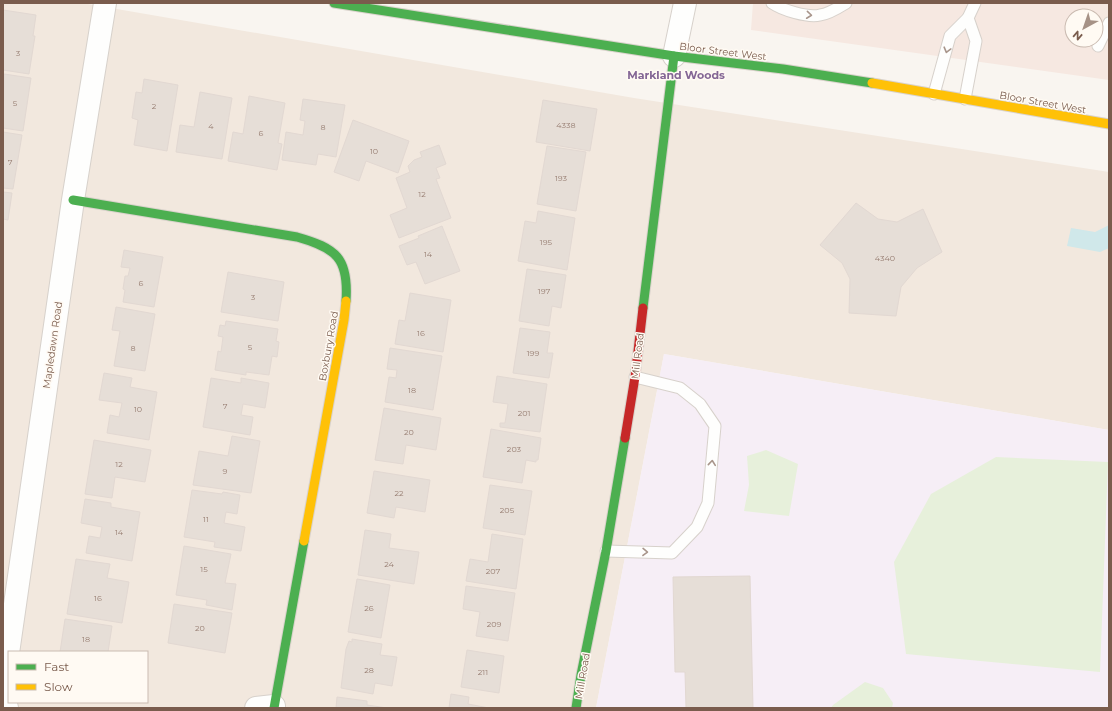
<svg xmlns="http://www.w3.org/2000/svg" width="1112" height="711" font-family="Montserrat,sans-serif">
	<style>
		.residential { fill: #f2e8de; fill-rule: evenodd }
		.commercial { fill: #f6e8e1; fill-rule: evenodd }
		.education { fill: #f6eef6 }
		.green { fill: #e7f0db }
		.water { fill: #d0e8ea }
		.building { fill: #e6ded7; stroke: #e2d8d2 }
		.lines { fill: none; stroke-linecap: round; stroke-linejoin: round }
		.lane-casing { stroke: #d7d1cb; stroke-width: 13 }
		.street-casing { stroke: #d7d1cb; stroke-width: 24 }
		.fast-casing { stroke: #d9d2cb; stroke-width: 11 }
		.slow-casing { stroke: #d9d2cb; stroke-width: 11 }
		.jam-casing { stroke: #d9d2cb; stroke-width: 11 }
		.lane { stroke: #fefefd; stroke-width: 11 }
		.street { stroke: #fefefd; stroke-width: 22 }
		.fast { stroke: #4caf50; stroke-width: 9 }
		.slow { stroke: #ffc107; stroke-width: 9 }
		.jam { stroke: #c62828; stroke-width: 9 }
		.oneway { stroke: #a8958b }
		.labels { text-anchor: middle; stroke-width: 3; stroke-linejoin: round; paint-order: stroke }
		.number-label { font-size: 8px; fill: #977e72 }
		.street-label { font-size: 10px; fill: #7a5c4d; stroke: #fffaf3 }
		.neighbourhood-label { font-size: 11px; font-weight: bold; fill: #846695; stroke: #fffaf3 }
	</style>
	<rect width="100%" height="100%" fill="#f9f5f0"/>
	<path class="residential" d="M3 3H82L634 98 1109 172V430L664 354 596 708H3ZM9 652H147V702H9Z"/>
	<path class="commercial" d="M753 3H1109V80L751 30ZM1072 16H1096V40H1072Z"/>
	<polygon class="education" points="664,354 1109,430 1109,708 596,708"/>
	<g class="green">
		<polygon points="766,450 798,464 789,516 744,511 749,485 747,456"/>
		<polygon points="996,457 1108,462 1100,672 906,654 894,562 931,494"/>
		<polygon points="865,682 883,688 893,703 892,708 831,708 833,705"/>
	</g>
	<polygon class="water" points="1109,225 1109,248 1100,252 1067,246 1071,228 1095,232"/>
	<g class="building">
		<polygon points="3,10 36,15 33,36 35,36 29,74 3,70"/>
		<polygon points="4,74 31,78 23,131 3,128"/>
		<polygon points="144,79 178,85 167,151 134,145 138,120 132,118 136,92 142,93"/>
		<polygon points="200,92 232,98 222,159 176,152 180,125 194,127"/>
		<polygon points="249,96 285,103 278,143 282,144 277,170 228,161 233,132 243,134"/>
		<polygon points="303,99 345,105 336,157 318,154 316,165 282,160 286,132 303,135 305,121 300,120"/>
		<polygon points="543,100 597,109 590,151 536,142"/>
		<polygon points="353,120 409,141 398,173 366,161 359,181 334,172"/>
		<polygon points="3,132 22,135 13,189 3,188"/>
		<polygon points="439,145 446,164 436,168 440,178 436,179 451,218 399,238 390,215 407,208 396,178 410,172 408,166 414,160 422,157 420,152"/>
		<polygon points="547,146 586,152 576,211 537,204"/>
		<polygon points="3,192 12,193 8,220 3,219"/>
		<polygon points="856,203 878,219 897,222 923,209 942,252 917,268 901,287 896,316 849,313 850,279 842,263 820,245"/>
		<polygon points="538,211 575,218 567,270 518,261 525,221 536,223"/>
		<polygon points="442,226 460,271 425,284 416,262 407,265 399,246 419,238 418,236"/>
		<polygon points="124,250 163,257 154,307 123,302 125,290 123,289 125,276 128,276 130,268 121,267"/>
		<polygon points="527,269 566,275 561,308 552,306 549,326 519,321"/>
		<polygon points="228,272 284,282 278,321 221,312"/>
		<polygon points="410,293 451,300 443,352 395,344 399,320 405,321"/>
		<polygon points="116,307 155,314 145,371 114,366 120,331 112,330"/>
		<polygon points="226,321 278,329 276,341 279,342 277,357 272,356 269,375 246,372 246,375 215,370 218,351 221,352 223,337 218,336 220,325 225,326"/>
		<polygon points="520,328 550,332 547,353 553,353 549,378 513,373"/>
		<polygon points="390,348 442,356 433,410 385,402 389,377 396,378 397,370 387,369"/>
		<polygon points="104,373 132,378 130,387 157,392 149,440 107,433 110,415 119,417 122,403 99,400"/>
		<polygon points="497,376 547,384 540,432 500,427 500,423 505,423 508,404 493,402"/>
		<polygon points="211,378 241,383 241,378 269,383 265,408 243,404 241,415 253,417 250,435 203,427"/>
		<polygon points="384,408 441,418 436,450 406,445 403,464 375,460"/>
		<polygon points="491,429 541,438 538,460 536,460 536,462 526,460 522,483 483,477"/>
		<polygon points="232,436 260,441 251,493 193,485 199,451 228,456"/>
		<polygon points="94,440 151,450 145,482 115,477 112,498 85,494"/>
		<polygon points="374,471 430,480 425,512 396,507 394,518 367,513"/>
		<polygon points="490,485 532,491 525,535 483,528"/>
		<polygon points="192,490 222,494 223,492 240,495 237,514 226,512 224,523 245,527 241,551 214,547 215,542 184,537"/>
		<polygon points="85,499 111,503 111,507 140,512 132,561 86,553 89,536 100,538 102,527 81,523"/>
		<polygon points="365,530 391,534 389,548 419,552 414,584 358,575"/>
		<polygon points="492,534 523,539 516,589 466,581 470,559 488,562"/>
		<polygon points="184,546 231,554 225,583 236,584 232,610 206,605 207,600 176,595"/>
		<polygon points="76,559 110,564 107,578 129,582 122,623 67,614"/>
		<polygon points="750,576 753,708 686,708 685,672 675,672 673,577"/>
		<polygon points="357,579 390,585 381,638 348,632"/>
		<polygon points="466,586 515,593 508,641 476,636 480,612 463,609"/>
		<polygon points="174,604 232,613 225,653 168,643"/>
		<polygon points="65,619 112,626 108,652 60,652"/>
		<polygon points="352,639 382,644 380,655 397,657 392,686 375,683 373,694 341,688 346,649 349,641 352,642"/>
		<polygon points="467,650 504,656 499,693 461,687"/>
		<polygon points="451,694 469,697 468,704 489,708 449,708"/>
		<polygon points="337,697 367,701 367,705 387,708 336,708"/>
	</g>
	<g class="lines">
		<defs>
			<g id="lane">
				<path d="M772 3C782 10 808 18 820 15 829 14 838 8 846 3"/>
				<polyline points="1098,46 1109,23"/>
				<polyline points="934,94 950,36 968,18 975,3"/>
				<polyline points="965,99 976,41 968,18"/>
				<polyline points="606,551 672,553 697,527 708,503 715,426 700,404 680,388 635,377"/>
			</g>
			<g id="street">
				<polyline points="674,56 685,3"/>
				<polyline points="3,688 73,200 105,3"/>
				<polyline points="3,693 7,708"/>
				<polyline points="256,708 274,706"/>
			</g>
			<g id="fast">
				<polyline points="334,3 674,56 783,69 872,83"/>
				<path d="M73 200 297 237C336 248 349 258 346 301"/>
				<polyline points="643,308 674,56"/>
				<polyline points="274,708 304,541"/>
				<polyline points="576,708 581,675 606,551 625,438"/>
			</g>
			<g id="slow">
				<polyline points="872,83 1109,124"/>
				<polyline points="304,541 344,320 346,301"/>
			</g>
			<polyline id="jam" points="625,438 635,377 643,308"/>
		</defs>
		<use href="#lane" class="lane-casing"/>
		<use href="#street" class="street-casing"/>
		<use href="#fast" class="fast-casing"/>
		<use href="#slow" class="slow-casing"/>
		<use href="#jam" class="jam-casing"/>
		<use href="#lane" class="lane"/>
		<use href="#street" class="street"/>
		<use href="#fast" class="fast"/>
		<use href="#slow" class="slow"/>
		<use href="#jam" class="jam"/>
	</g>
	<defs><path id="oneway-chevron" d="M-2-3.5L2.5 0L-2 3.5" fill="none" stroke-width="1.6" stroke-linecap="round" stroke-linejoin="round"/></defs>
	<g class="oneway">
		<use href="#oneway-chevron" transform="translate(809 15) rotate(6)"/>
		<use href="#oneway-chevron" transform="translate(947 50) rotate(105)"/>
		<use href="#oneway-chevron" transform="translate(712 463) rotate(-84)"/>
		<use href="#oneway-chevron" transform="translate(645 552) rotate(1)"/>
	</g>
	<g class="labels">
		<g class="number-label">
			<text x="18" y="56">3</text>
			<text x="15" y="106">5</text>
			<text x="154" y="109">2</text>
			<text x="566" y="128">4338</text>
			<text x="211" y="129">4</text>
			<text x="323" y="130">8</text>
			<text x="261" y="136">6</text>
			<text x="374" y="154">10</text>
			<text x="10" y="165">7</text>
			<text x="561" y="181">193</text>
			<text x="422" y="197">12</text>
			<text x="546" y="245">195</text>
			<text x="428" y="257">14</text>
			<text x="885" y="261">4340</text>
			<text x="141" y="286">6</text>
			<text x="544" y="294">197</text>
			<text x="253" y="300">3</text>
			<text x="421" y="336">16</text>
			<text x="250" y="350">5</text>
			<text x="133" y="351">8</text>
			<text x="533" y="356">199</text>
			<text x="412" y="393">18</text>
			<text x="225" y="409">7</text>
			<text x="138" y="412">10</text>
			<text x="524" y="416">201</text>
			<text x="409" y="435">20</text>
			<text x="514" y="452">203</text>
			<text x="119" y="467">12</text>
			<text x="225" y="474">9</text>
			<text x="399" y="496">22</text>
			<text x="507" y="513">205</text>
			<text x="206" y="522">11</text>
			<text x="119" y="535">14</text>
			<text x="389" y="567">24</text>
			<text x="204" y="572">15</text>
			<text x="493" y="574">207</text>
			<text x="98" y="601">16</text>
			<text x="369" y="611">26</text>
			<text x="494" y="627">209</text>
			<text x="200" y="631">20</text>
			<text x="86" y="642">18</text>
			<text x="369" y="673">28</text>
			<text x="483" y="675">211</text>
		</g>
		<g class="street-label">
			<text transform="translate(723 51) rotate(7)" y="4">Bloor Street West</text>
			<text transform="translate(1043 102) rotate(10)" y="4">Bloor Street West</text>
			<text transform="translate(52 345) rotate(-82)" y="4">Mapledawn Road</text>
			<text transform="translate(328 346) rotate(-80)" y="4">Boxbury Road</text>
			<text transform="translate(637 356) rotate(-83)" y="4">Mill Road</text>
			<text transform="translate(582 676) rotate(-80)" y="4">Mill Road</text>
		</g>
		<g class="neighbourhood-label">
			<text x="676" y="79">Markland Woods</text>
		</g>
	</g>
	<rect width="1112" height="711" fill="none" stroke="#7a5c4d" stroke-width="8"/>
	<rect x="8" y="651" width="140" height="52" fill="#fffaf3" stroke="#cabbb1"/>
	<rect x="16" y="664" width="20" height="6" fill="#4caf50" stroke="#cabbb1"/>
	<text x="44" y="671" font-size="12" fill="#7a5c4d">Fast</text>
	<rect x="16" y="684" width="20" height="6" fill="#ffc107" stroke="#cabbb1"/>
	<text x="44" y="691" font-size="12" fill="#7a5c4d">Slow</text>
	<g transform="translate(1084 28) rotate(220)"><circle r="19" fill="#fffaf3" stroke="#cabbb1"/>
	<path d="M0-3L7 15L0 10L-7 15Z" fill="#a69286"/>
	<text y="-6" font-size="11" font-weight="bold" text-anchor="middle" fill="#7a5c4d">N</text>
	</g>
</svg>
